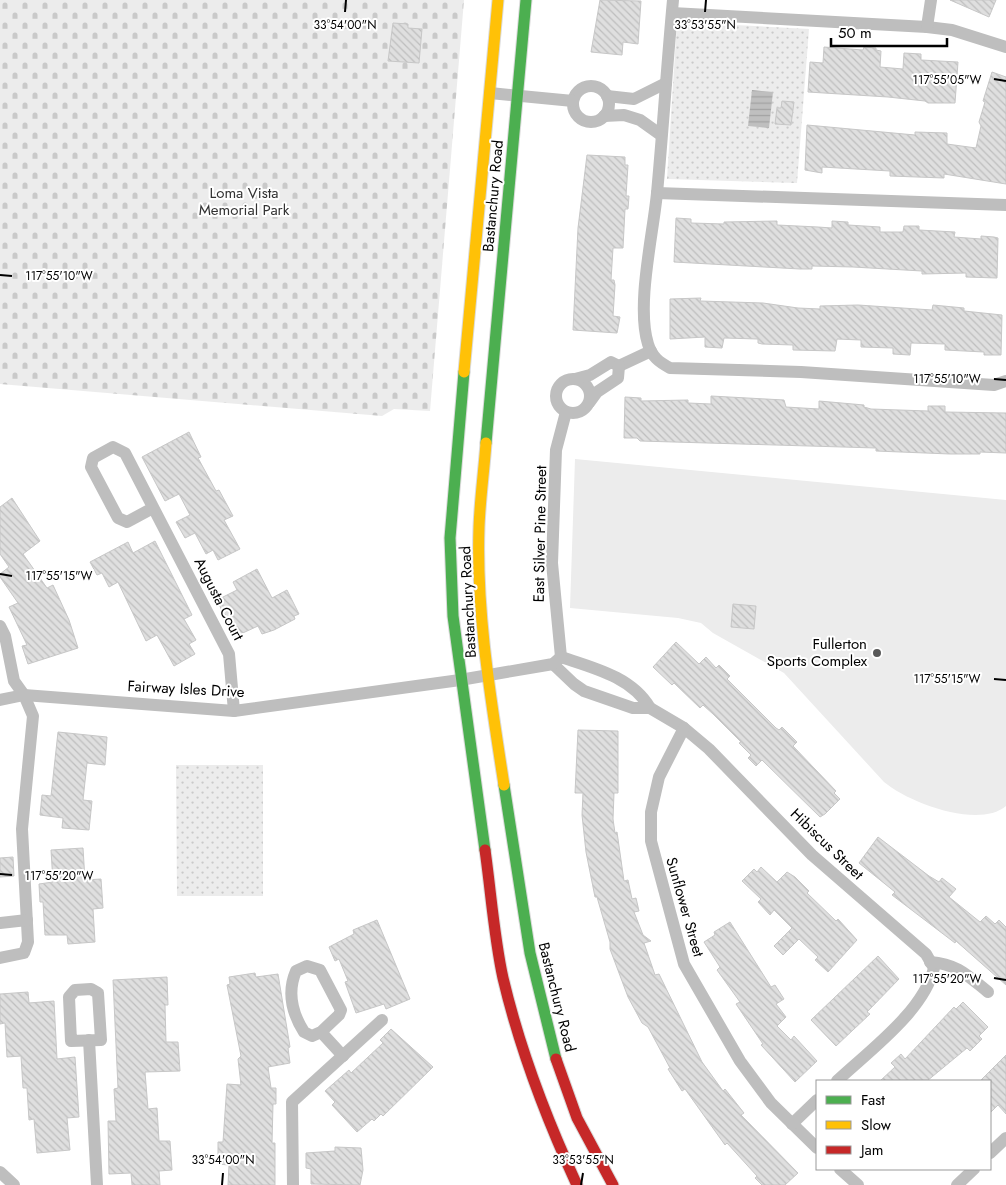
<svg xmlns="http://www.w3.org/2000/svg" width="1006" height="1185" font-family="Jost,sans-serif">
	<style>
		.grass { fill: #ececec }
		.cemetery { fill: url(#cemetery-stones) }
		.park { fill: url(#park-dots) }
		.water { fill: url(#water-rules) }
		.building { fill: url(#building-back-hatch); stroke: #c7c7c7 }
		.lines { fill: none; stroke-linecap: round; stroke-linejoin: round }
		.fast-casing { stroke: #dbdbdb; stroke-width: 13 }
		.slow-casing { stroke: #dbdbdb; stroke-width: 13 }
		.jam-casing { stroke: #dbdbdb; stroke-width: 13 }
		.street { stroke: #bebebe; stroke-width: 12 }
		.fast { stroke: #4caf50; stroke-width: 11 }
		.slow { stroke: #ffc107; stroke-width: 11 }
		.jam { stroke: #c62828; stroke-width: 11 }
		.ticks { fill: none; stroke: #000; stroke-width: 2 }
		.poi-dot { fill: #595959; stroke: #fff; stroke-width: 2 }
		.labels { text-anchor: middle; stroke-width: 4; stroke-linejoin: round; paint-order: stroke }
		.park-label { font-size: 15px; fill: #333; stroke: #fff }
		.street-label { font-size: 15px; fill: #000; stroke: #fff }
		.poi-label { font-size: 15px; fill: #000; stroke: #fff; text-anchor: end }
		.ticks-label { font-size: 12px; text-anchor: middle; fill: #000; stroke: #fff; stroke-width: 4; stroke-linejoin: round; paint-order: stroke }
	</style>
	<defs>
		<pattern id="cemetery-stones" width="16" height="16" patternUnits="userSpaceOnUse" patternTransform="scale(1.25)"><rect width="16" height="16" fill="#ececec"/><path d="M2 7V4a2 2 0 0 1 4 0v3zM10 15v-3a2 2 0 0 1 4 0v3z" fill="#c9c9c9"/></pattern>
		<pattern id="park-dots" width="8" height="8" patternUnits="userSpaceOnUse" patternTransform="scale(1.25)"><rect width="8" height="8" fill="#ececec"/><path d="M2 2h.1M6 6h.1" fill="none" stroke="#c9c9c9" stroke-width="1.8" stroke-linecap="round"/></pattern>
		<pattern id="water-rules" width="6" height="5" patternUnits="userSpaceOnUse" patternTransform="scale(1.25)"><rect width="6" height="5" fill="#bfbfbf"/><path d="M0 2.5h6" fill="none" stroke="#a2a2a2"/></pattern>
		<pattern id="building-back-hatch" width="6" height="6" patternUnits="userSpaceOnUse" patternTransform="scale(1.25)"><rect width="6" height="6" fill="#dfdfdf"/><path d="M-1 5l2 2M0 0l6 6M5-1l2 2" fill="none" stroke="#bebebe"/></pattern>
	</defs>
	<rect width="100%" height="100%" fill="#fff"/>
	<path class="grass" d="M575 459 1006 500V806C979 829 909 803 884 782L784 673 713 633 701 623 678 618 570 608Z"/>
	<polygon class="cemetery" points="0,0 464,0 430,411 394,409 382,416 0,384"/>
	<g class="park">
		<polygon points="677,22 809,29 797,183 667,179"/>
		<polygon points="176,765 263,765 263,896 177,896"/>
	</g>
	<polygon class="water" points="752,90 773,92 769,128 748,126"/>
	<g class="building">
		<polygon points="600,0 641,1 638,44 623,42 622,55 591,52"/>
		<polygon points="950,0 996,0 989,17"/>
		<polygon points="393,23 408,24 408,28 422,29 419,63 388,61"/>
		<polygon points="824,47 863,50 864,47 876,48 876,50 881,51 880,67 903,69 904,53 921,54 921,60 958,62 955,103 928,103 925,101 888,97 808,92 810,62 823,63"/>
		<polygon points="992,72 1006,77 1006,184 944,174 944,178 890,176 890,171 822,167 822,173 805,170 807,125 915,135 915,132 947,133 947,144 976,148 981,126 979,122 985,102 983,101"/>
		<polygon points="782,101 794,102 791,125 775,124 777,108 781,108"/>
		<polygon points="587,155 625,157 625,165 628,165 626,196 629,196 628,209 625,209 623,248 613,248 611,280 614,280 615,285 613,316 620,317 617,333 573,330 578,228"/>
		<polygon points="676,218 691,219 691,223 724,224 724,222 777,221 777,225 818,227 832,228 832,221 848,222 848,225 880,227 880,232 903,232 904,226 919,226 919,230 955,232 954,237 981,239 981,236 994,237 998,238 997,278 966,277 966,273 922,274 922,271 853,267 812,266 812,269 800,269 674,262"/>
		<polygon points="701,298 700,301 763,303 798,308 820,309 820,306 858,305 932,310 933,305 964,308 964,311 1002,315 1001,355 984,355 984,352 945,350 945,344 911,343 910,355 893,354 893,348 861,347 861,340 837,339 835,351 793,350 793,345 762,344 758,343 758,339 724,338 722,348 705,347 705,337 670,339 670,299"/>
		<polygon points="711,396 784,400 786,407 819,409 819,401 864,405 864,407 871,409 928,411 928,406 945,406 945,412 1006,413 1006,453 980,452 980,454 950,454 876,451 876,448 640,441 637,438 624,438 625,397 641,398 641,401 688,400 688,403 711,404"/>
		<polygon points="189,432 201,457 198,458 216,491 219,490 233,516 224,520 240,549 218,560 213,550 206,554 195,533 185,538 176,522 190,515 179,494 165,501 142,457"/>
		<polygon points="12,498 40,541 23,554 47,588 53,585 69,620 78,648 28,664 22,646 27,645 9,607 18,603 0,577 0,574 9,567 0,554 0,507"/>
		<polygon points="155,541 192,615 184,619 196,640 189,644 195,654 174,666 157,635 146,641 118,582 109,587 102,573 97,575 90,562 128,542 133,553"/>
		<polygon points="257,569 272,598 287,590 299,614 294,616 295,619 274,630 262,634 258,626 234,637 217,600 237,590 233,582"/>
		<polygon points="733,604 756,606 754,629 731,627"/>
		<polygon points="676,642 699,664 706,657 716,668 719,665 730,676 727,679 776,728 779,730 782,727 797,742 793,746 836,791 834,793 840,799 825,814 820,817 762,760 756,766 748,758 751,755 739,743 741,742 713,714 703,705 700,708 674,683 672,685 653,667"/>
		<polygon points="578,730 618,731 618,793 614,793 613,819 615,833 617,832 624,881 628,880 632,899 636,898 639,911 634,912 643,935 651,941 644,943 655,975 659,974 702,1062 723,1091 725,1089 744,1113 741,1115 798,1173 785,1185 762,1185 755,1178 757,1176 727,1143 725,1145 685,1089 682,1091 668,1069 670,1068 648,1027 642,1023 628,997 610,949 610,942 597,897 595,897 586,852 582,815 583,793 575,793"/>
		<polygon points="58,732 107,737 105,765 87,763 83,800 92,801 89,830 62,828 63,818 40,815 42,795 51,796"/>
		<polygon points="878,837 929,876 939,882 942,878 956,889 949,897 980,922 986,916 995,924 999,920 1006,927 1006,985 956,941 955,943 892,895 895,892 859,863"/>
		<polygon points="83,848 85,880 101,879 103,908 93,909 95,942 68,944 67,935 45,935 43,902 40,902 39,884 53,882 51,850"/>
		<polygon points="13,857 14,876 0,877 0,858"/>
		<polygon points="761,867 777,882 787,872 795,877 809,891 807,893 836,921 838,919 857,940 828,972 815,960 818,957 799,939 783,955 774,946 792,928 774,910 770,915 758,902 761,899 742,881 754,869 757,872"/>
		<polygon points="377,920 410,999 386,1009 384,1004 356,1013 345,982 348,981 339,959 335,961 329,947 354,934 353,930"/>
		<polygon points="730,922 771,987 775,985 784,999 776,1004 786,1017 777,1026 791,1040 794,1036 817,1061 795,1082 761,1045 763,1044 736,1004 740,1002 717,970 720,967 704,942 715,935 714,932"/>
		<polygon points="878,956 899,979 867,1012 870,1014 836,1046 811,1020"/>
		<polygon points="255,973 256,977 278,974 290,1047 288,1048 290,1063 268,1067 271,1088 276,1088 276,1104 273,1104 272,1143 275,1143 275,1185 228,1185 229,1165 218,1164 218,1142 223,1142 227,1084 241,1085 238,1059 241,1056 227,985 230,984 229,977"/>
		<polygon points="167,977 168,1005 165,1005 166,1042 178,1042 180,1071 145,1072 148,1109 157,1108 159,1141 170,1141 172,1170 159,1171 160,1185 132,1185 131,1173 109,1174 108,1121 116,1121 114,1089 118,1088 113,980"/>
		<polygon points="28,992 29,1003 54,1001 57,1059 75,1057 79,1117 67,1118 70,1150 37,1153 34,1119 29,1120 27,1088 23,1088 21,1056 7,1057 5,1023 0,1024 0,994"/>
		<polygon points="963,1002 988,1027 979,1036 982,1039 970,1051 967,1048 927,1081 880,1081 895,1067 891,1063 901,1054 905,1059 954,1007 956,1009"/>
		<polygon points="391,1029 433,1067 383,1116 381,1114 374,1121 372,1119 357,1132 332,1105 335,1102 325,1091 349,1070 351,1073 383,1043 380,1040"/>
		<polygon points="1006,1055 1006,1114 998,1105 990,1113 990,1081 980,1081"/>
		<polygon points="335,1147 361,1148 363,1170 360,1185 311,1184 311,1169 306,1168 306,1153 335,1151"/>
	</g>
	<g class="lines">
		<defs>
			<g id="fast">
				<polyline points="464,372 450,538 453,616 485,850"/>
				<polyline points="486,443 526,0"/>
				<polyline points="504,785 530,953 556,1059"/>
			</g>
			<g id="slow">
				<polyline points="464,372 498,0"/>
				<path d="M486 443C484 471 480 499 479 527 476 613 491 700 504 785"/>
			</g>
			<g id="jam">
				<path d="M485 850C491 892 494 937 503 978 520 1050 546 1118 577 1185"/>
				<polyline points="556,1059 577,1118 613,1185"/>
			</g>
		</defs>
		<use href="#fast" class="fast-casing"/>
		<use href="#slow" class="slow-casing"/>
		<use href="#jam" class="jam-casing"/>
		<g class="street">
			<path d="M673 0C667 64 663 129 657 193 653 235 636 305 648 344 652 357 659 362 670 368L801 372 994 385 1006 381"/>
			<polyline points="672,13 927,27 952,30 1006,47"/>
			<polyline points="927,27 931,0"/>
			<circle cx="591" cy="104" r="18"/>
			<polyline points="490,93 573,101"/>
			<polyline points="607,96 634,99 666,83"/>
			<polyline points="604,116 624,115 640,120 661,135"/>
			<polyline points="657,193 1006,205"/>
			<polyline points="619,366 651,351"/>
			<circle cx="573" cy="396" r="17"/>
			<polyline points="575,379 590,375 611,362 619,366"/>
			<polyline points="589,403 597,392 618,378 619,366"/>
			<polyline points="153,508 127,522 118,518 91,467 93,458 113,447 125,453 229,654 234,711"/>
			<polyline points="0,626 5,636 14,681 24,695 33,716 22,829 28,942 24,953 0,958"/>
			<polyline points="561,657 552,563 556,450 566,412"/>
			<path d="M561 657C594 668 632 677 650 708"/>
			<path d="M553 664 574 684 584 691 633 708H650L684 728 709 749 812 855 926 954 934 968C924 1011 869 1051 837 1081"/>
			<polyline points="0,700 24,695 234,711 460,680 553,664 561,657"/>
			<polyline points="684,728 659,777 651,812 651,841 684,964 740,1061 771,1103 817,1148"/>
			<polyline points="0,923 27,920"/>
			<path d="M930 962C957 964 967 975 988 992"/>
			<polygon points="91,989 98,993 101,1040 71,1041 69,997 75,990"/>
			<path d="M321 1032 339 1015 341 1010 320 970 307 966 296 971C287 992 292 1013 304 1032L312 1036 321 1032 343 1056"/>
			<polyline points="89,1040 97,1185"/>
			<polyline points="792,1124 817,1100"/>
			<polyline points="990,1153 1006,1138"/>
			<polyline points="840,1169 858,1185"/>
			<polyline points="0,1172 14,1185"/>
			<polyline points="293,1185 292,1102 382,1020"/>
			<polyline points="957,1185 974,1169"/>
		</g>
		<use href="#fast" class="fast"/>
		<use href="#slow" class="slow"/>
		<use href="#jam" class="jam"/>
	</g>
	<path class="ticks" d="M345 12 346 0M705 12 706 0M994 79 1006 81M0 275 12 276M994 379 1006 380M0 574 12 576M994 679 1006 680M0 874 12 875M994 978 1006 980M222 1185 223 1173M581 1185 583 1173"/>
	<circle class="poi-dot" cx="877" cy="653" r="5"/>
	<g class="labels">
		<g class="park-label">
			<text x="244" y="198">Loma Vista<tspan x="244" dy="17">Memorial Park</tspan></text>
		</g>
		<g class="street-label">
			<text transform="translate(493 196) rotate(-85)" y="5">Bastanchury Road</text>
			<text transform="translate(540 534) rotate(-89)" y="5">East Silver Pine Street</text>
			<text transform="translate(219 599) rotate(63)" y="5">Augusta Court</text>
			<text transform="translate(468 602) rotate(-93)" y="5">Bastanchury Road</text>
			<text transform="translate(186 689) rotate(3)" y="5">Fairway Isles Drive</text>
			<text transform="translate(827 844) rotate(44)" y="5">Hibiscus Street</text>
			<text transform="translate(685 907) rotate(74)" y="5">Sunflower Street</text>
			<text transform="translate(557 997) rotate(76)" y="5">Bastanchury Road</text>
		</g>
		<g class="poi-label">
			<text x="867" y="649">Fullerton<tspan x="867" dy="17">Sports Complex</tspan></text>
		</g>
	</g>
	<g class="ticks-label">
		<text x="345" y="29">33°54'00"N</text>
		<text x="705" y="29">33°53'55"N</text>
		<text x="947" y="84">117°55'05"W</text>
		<text x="59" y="280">117°55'10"W</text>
		<text x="947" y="383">117°55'10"W</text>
		<text x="59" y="580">117°55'15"W</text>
		<text x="947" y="683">117°55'15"W</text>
		<text x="59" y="880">117°55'20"W</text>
		<text x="947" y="983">117°55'20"W</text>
		<text x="223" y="1164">33°54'00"N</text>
		<text x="583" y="1164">33°53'55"N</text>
	</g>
	<rect x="816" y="1080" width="175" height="90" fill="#ffffff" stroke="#999999"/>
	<rect x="826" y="1096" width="25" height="8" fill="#4caf50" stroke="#999999"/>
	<text x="861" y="1105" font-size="15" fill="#000000">Fast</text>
	<rect x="826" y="1121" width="25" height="8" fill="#ffc107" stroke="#999999"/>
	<text x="861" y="1130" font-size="15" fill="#000000">Slow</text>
	<rect x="826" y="1146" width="25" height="8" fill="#c62828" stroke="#999999"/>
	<text x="861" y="1155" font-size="15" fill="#000000">Jam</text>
	<path d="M831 38v8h116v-8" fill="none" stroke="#000000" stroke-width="2.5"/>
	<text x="838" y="38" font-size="15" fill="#000000" stroke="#ffffff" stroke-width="4" paint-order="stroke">50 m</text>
</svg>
